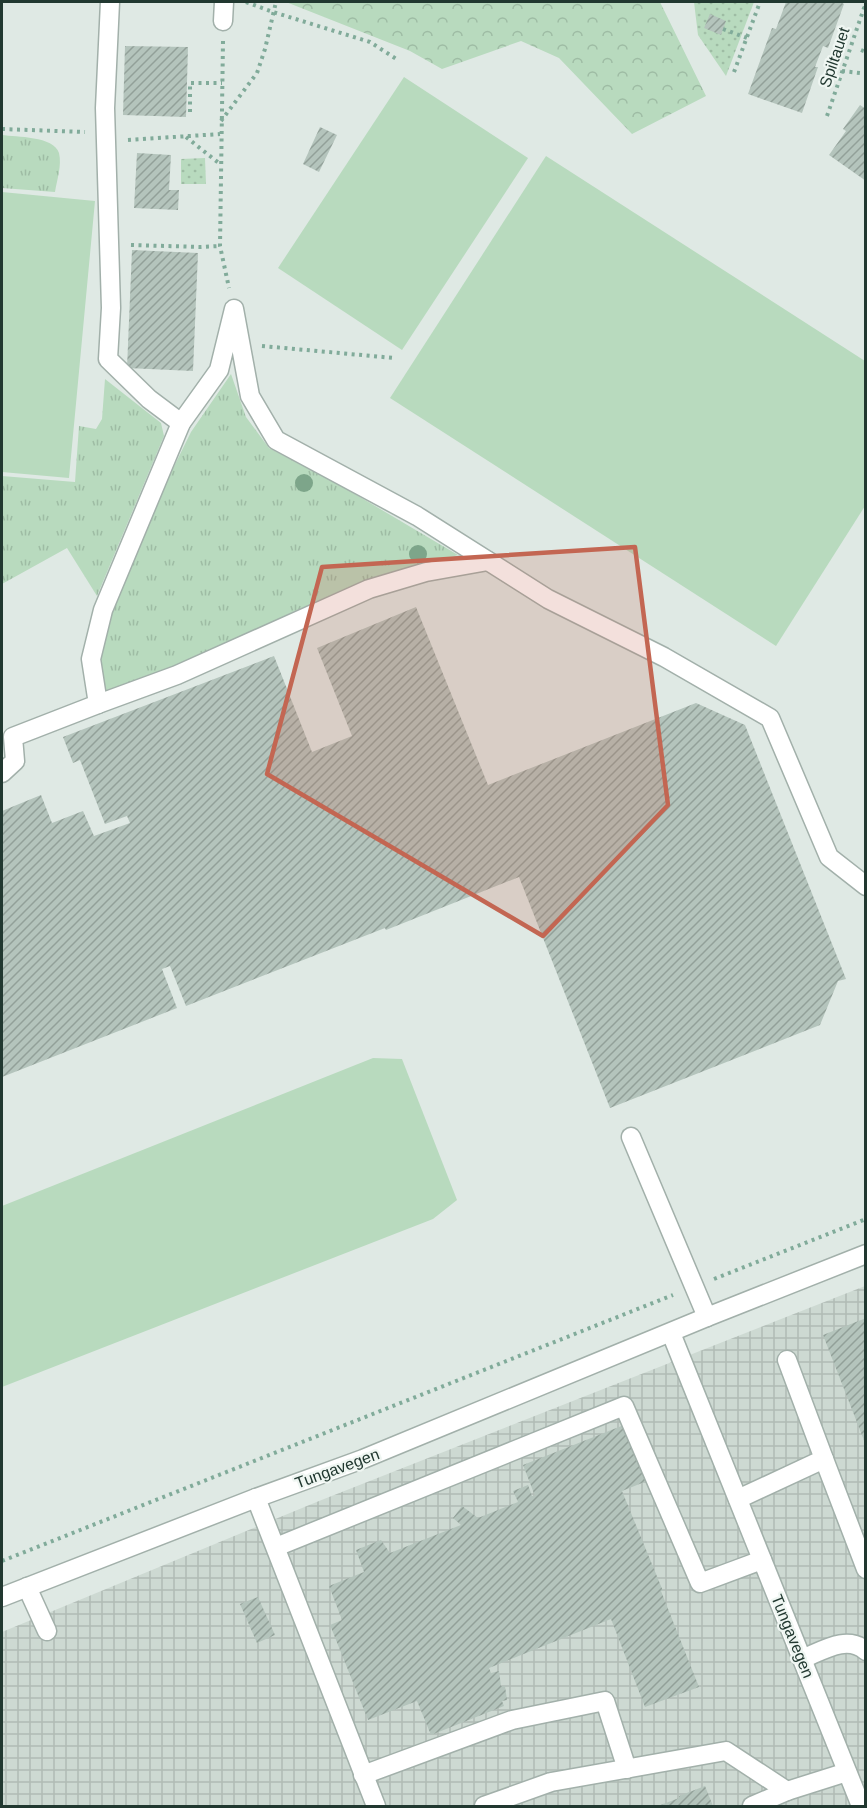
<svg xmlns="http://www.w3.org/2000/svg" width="867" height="1808" font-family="Arial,sans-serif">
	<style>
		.industrial { fill: url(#industrial-grid) }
		.grass { fill: url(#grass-tufts) }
		.forest { fill: url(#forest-crowns) }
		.park { fill: url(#park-dots) }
		.garden { fill: #b8dabe }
		.building { fill: url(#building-hatch) }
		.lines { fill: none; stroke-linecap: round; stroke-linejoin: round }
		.minor-casing { stroke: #a2b0aa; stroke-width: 21 }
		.path { stroke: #81ab9a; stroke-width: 4; stroke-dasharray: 3 4.5; stroke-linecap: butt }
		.minor { stroke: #fff; stroke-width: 18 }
		.tree { fill: #7da58a }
		.marked { fill: #c36652; fill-opacity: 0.2; stroke: #c36652; stroke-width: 4.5; stroke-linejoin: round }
		.labels { text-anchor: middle; stroke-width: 4.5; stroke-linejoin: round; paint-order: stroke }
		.street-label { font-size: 16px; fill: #213830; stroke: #eff6f2 }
	</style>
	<defs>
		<pattern id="industrial-grid" width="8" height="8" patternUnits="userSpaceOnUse" patternTransform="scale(1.5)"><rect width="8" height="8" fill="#cdd9d2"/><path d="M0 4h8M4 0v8" fill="none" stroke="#b0bbb5"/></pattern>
		<pattern id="grass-tufts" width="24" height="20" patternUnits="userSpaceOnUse" patternTransform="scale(1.5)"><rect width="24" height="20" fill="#b8dabe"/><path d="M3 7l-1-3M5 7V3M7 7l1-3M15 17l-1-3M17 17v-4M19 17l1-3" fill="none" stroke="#9ebca4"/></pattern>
		<pattern id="forest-crowns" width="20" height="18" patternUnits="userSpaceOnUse" patternTransform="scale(1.5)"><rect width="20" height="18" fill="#b8dabe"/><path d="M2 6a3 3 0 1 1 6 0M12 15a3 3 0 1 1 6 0" fill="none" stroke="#9ebca4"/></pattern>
		<pattern id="park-dots" width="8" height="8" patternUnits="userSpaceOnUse" patternTransform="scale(1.5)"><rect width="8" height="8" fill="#b8dabe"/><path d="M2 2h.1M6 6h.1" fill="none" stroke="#9ebca4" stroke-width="1.8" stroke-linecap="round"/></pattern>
		<pattern id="building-hatch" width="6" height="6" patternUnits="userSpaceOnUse" patternTransform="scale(1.5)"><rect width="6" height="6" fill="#b4c4bc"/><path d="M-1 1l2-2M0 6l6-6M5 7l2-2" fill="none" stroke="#92a099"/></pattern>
	</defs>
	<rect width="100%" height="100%" fill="#dfe9e4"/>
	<polygon class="industrial" points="865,1286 865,1806 2,1806 2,1632 319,1501"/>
	<g class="grass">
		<path d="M2 135C16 137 54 136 59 153 62 165 57 180 55 192L2 188Z"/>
		<polygon points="231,374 246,417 269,448 343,487 458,555 349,587 293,612 164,675 96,695 103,610 191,432"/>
		<polygon points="105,379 161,423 164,436 97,596 67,548 2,584 2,476 75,482 79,426 96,429 102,419"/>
	</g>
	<polygon class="forest" points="286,2 660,2 706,96 632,134 559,58 521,41 442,69 410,51"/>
	<g class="park">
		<polygon points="694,2 754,2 726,76 698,35"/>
		<polygon points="205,158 206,184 181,184 181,159"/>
	</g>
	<g class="garden">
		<polygon points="404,77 528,158 402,350 278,268"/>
		<polygon points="546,156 865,361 865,506 776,646 390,398"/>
		<polygon points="2,192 95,201 69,478 2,472"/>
		<polygon points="373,1058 402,1059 457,1200 433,1219 2,1387 2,1206"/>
	</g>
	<g class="building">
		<polygon points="786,2 840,2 844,4 828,48 823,46 815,67 818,67 802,113 748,94 772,28 776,29"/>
		<polygon points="710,14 726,21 721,35 704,28"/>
		<polygon points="125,46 188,47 186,117 123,115"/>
		<polygon points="860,105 866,109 866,181 829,155 846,131 843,129"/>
		<polygon points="320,127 337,135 319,172 303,164"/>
		<polygon points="137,153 171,155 169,190 179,190 178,210 134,208"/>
		<polygon points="132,250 198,253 193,371 127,368"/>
		<polygon points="416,607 488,785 696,703 745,725 846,979 838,981 820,1025 610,1108 519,877 386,930 385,928 186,1006 170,966 162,969 177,1008 2,1077 2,811 41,795 52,823 83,811 94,836 130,823 127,816 105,824 80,760 73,763 63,737 274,656 312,752 352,736 317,648"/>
		<polygon points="866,1318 866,1443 865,1443 823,1335"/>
		<polygon points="624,1425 647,1481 622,1491 663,1591 661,1591 699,1687 645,1707 611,1619 489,1668 491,1673 499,1671 501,1686 505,1686 507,1700 502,1701 504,1706 431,1735 417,1701 368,1720 330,1625 342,1620 329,1586 364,1572 356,1550 381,1540 390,1553 461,1525 453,1518 462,1506 478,1518 518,1502 513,1491 528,1485 532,1496 535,1496 523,1465"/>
		<polygon points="258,1597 275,1635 257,1643 240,1604"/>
		<polygon points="705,1786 713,1806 658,1806 679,1798 679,1796"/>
	</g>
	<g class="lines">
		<defs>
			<g id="minor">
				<polyline points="110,2 105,108 111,308 108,359 149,399 181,423"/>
				<polyline points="223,21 224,2"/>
				<polyline points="98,704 177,675 369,589 426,572 488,561"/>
				<polyline points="2,773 15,761 13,737 98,704 91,659 103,610 181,423 219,370 234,309 250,396 276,440 417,516 548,599 664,657 770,718 829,857 866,886"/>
				<polyline points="631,1137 707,1317"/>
				<polyline points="671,1333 861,1806"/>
				<polyline points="824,1459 866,1569"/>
				<polyline points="256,1498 376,1806"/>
				<polyline points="738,1499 824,1459 787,1360"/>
				<polyline points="276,1547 624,1406 700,1583 762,1560"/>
				<polyline points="27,1587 47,1631"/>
				<polyline points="2,1597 256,1498 363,1459 707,1317 866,1254"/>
				<path d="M802 1659C822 1651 847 1634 866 1651"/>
				<polyline points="363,1775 512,1720 605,1701 627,1769"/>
				<polyline points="484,1806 551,1782 726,1751 787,1791"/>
				<polyline points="752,1806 787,1791 847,1772"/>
			</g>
		</defs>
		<use href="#minor" class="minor-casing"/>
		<g class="path">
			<polyline points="246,2 273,12 370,42 398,60"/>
			<polyline points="723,29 747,38"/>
			<polyline points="223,41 220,246 229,288"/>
			<polyline points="861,50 866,52"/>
			<polyline points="842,71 860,73"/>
			<polyline points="734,72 760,2"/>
			<polyline points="190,112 190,83 222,83"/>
			<polyline points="827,116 864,8 866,8"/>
			<polyline points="221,121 257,73 265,49 276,2"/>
			<polyline points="2,129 85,132"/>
			<polyline points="186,137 220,164"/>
			<polyline points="128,140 220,134"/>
			<polyline points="131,245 201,247 220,246"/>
			<polyline points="262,346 394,358"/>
			<polyline points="714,1279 866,1219"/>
			<polyline points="2,1561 673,1295"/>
		</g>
		<use href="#minor" class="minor"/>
	</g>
	<g class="tree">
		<circle cx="304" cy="483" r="9"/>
		<circle cx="418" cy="554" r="9"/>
	</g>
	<path class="marked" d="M635 547 668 805 543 936 267 774 322 567Z"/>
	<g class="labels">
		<g class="street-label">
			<text transform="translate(834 57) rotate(-71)" y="6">Spiltauet</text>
			<text transform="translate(337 1468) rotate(-20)" y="6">Tungavegen</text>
			<text transform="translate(793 1636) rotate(68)" y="6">Tungavegen</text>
		</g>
	</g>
	<rect width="867" height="1808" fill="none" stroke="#213830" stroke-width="6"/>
</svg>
